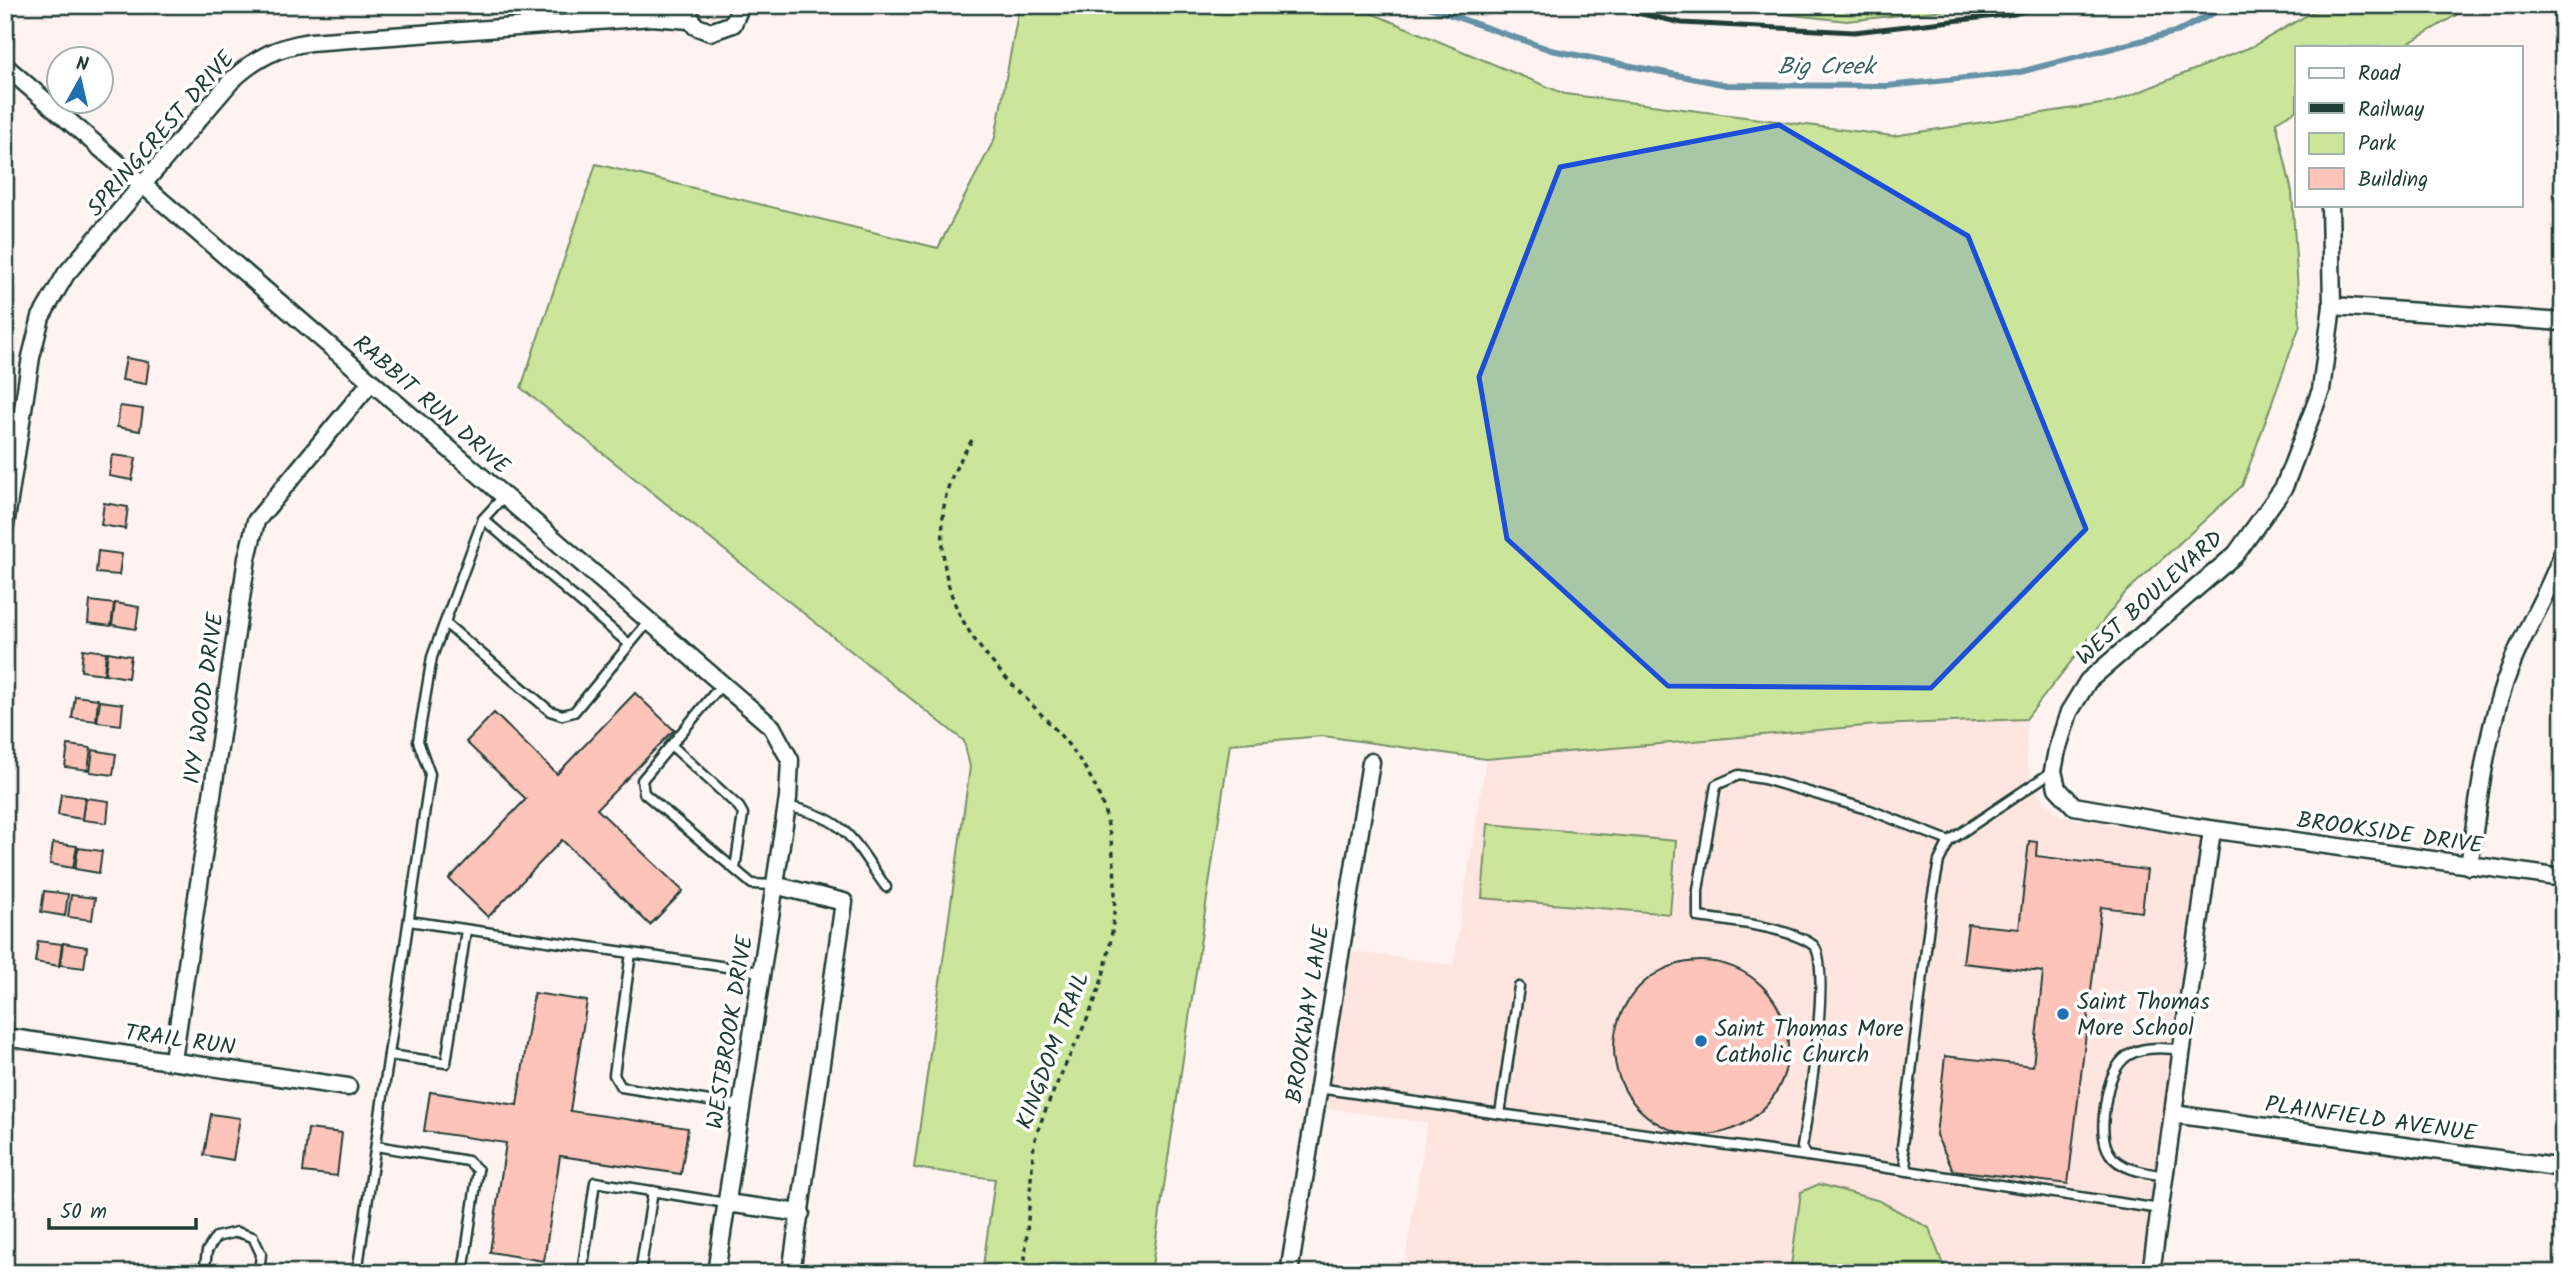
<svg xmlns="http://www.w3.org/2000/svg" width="2568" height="1278" font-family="Kalam,sans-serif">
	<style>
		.built { fill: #ffe5e0 }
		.green { fill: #cbe59b; stroke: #759168; stroke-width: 2 }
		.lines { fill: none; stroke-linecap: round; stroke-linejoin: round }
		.stream { stroke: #6592a6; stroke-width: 6 }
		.building { fill: #fec3b9; stroke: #1f3d34; stroke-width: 2 }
		.lane-casing { stroke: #1f3d34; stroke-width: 13 }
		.street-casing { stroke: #1f3d34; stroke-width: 21 }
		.path { stroke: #1f3d34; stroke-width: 3.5; stroke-dasharray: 5 5; stroke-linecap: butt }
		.lane { stroke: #fff; stroke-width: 8 }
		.street { stroke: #fff; stroke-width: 16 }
		.rail { stroke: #1f3d34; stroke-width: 5 }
		.marked { fill: #1d4ed8; fill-opacity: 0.2; stroke: #1d4ed8; stroke-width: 5; stroke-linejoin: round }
		.poi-dot { fill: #1f6fb2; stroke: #fff; stroke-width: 2.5 }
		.labels { text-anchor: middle; stroke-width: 7; stroke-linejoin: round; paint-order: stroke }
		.street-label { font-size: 23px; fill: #1f3d34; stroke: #fff }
		.poi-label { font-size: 23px; fill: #1f3d34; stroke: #fff; text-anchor: start }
		.water-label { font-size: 24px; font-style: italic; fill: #3c6064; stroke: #fff }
	</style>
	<rect width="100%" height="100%" fill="#fff3f1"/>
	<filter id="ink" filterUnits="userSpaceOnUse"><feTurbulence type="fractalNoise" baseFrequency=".0143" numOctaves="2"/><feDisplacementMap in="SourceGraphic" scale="14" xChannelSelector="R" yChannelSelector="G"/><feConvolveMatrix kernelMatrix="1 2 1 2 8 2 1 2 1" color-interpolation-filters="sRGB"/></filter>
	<g filter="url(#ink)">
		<polygon class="built" points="2026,719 2027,763 2039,795 2060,816 2204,838 2140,1273 1403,1273 1427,1123 1326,1108 1350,951 1453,965 1486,759 1877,725"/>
		<g class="green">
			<polygon points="1008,5 1352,5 1565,94 1893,136 2114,102 2253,46 2325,5 2473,5 2402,47 2297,47 2297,110 2276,122 2292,192 2300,325 2242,486 2125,593 2026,719 1877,725 1486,759 1323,736 1230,744 1151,1273 982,1273 995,1179 914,1168 970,767 964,741 521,388 596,164 938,248 995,138 1018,13"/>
			<polygon points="1703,5 1991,5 1847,21"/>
			<polygon points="1488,824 1676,841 1670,914 1482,898"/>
			<polygon points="1819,1184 1880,1201 1929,1228 1946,1273 1790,1273 1801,1192"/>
		</g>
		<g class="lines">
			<polyline class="stream" points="1422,5 1551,50 1727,85 1887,86 2016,73 2179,31 2229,5"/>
		</g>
		<g class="building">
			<polygon points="126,358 149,362 146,384 122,380"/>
			<polygon points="120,406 143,409 140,431 117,427"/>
			<polygon points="112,455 136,458 132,480 109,476"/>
			<polygon points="104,503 128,507 125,529 101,525"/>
			<polygon points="98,551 122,554 119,575 96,573"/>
			<polygon points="90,601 114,604 111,626 88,623"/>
			<polygon points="115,603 139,607 136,629 112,625"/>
			<polygon points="83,649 106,652 104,674 81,671"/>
			<polygon points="108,652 131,656 128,678 105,674"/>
			<polygon points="635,693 674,730 597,809 683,891 650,925 562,840 488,917 449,879 526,799 466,742 494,713 557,774"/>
			<polygon points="75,696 98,699 96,721 72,718"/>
			<polygon points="100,701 123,704 121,725 97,722"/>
			<polygon points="68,745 91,748 88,770 65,767"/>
			<polygon points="93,750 116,754 113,775 90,772"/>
			<polygon points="61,794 85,797 82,819 58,815"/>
			<polygon points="86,798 109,801 107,823 83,820"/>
			<polygon points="2029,841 2037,842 2036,856 2147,870 2142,912 2101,907 2068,1184 1953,1170 1936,1135 1945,1056 2033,1066 2043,972 1963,963 1968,924 2019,929"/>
			<polygon points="53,843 77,846 73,868 50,864"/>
			<polygon points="78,848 102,851 99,873 75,869"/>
			<polygon points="44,891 68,894 65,916 41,912"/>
			<polygon points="71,895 95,898 92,920 68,917"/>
			<polygon points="38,941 62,944 59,966 35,962"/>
			<polygon points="63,943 87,947 84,968 60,965"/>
			<circle cx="1701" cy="1048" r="87"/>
			<polygon points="534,993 587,1001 570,1111 688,1128 681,1174 560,1156 544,1261 490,1252 506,1143 424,1131 430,1092 517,1105"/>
			<polygon points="211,1114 240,1118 233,1160 204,1155"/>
			<polygon points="308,1129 342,1133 337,1176 303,1172"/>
		</g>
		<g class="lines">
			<defs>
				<g id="lane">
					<polyline points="483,519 629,644"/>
					<polyline points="445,623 550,711 562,715 574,712 649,621"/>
					<polyline points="722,684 642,780 644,793 752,884 774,885"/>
					<polyline points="671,745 739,807 743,814 735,869"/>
					<polyline points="2053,771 1949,841 1939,861 1932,900 1902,1147 1908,1171 2160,1209"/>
					<path d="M786 806C849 819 851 839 886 887"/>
					<polyline points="409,921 631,953"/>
					<polyline points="389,1055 446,1063 466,930"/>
					<polyline points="1318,1088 1500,1114 1519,987"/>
					<polyline points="741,1106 621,1087 614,1075 631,953 761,972"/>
					<polyline points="1500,1114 1807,1156"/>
					<polyline points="376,1146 468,1161 478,1170 463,1273"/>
					<path d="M1908 1171 1807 1156 1802 1147C1807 1117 1833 960 1813 945 1789 927 1728 921 1698 917V890L1716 785 1739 775 1764 779 1870 810 1949 841"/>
					<path d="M2165 1176C2148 1173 2120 1170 2110 1154 2101 1141 2103 1121 2105 1106 2112 1054 2132 1043 2182 1050"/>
					<polyline points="204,1273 207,1251 216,1237 237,1232 253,1237 261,1254 259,1273"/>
					<polyline points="357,1273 430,774 418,741 432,657 483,519 504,496"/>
					<polyline points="582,1273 595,1182 726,1203"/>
					<polyline points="640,1273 653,1191"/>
				</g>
				<g id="street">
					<polyline points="684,5 695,26 710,32 733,24 741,5"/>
					<polyline points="5,66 772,727 790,760 788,798 716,1273"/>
					<polyline points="2330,205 2332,306 2321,390 2284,487 2236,554 2088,681 2069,712 2057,750 2053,771 2057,788 2074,806 2195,827 2563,878"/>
					<polyline points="2332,306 2563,322"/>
					<path d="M5 526 31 357 41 317 66 274 232 80C257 57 278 47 310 42L652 17 689 20"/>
					<path d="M2469 866C2479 799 2486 726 2512 663 2527 625 2550 591 2563 552"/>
					<polyline points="774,885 844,902 791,1273"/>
					<polyline points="5,1037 348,1087"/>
					<polyline points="173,1060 247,558 256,521 371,382"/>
					<polyline points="2173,1114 2563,1168"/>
					<polyline points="726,1203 801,1213"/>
					<polyline points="1289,1273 1371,762"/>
					<polyline points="2151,1273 2212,830"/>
				</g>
			</defs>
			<use href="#lane" class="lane-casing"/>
			<use href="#street" class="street-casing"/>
			<path class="path" d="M972 440C946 482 941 499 943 549 949 672 1076 708 1105 813 1123 879 1116 952 1089 1015 1071 1055 1050 1094 1036 1136 1032 1149 1033 1164 1031 1178 1029 1210 1026 1241 1024 1273"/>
			<use href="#lane" class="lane"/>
			<use href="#street" class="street"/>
			<polyline class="rail" points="1601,5 1682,23 1854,32 2014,14 2043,5"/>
		</g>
	</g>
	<path class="marked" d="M1779 125 1968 236 2086 529 1931 688 1668 686 1507 539 1479 377 1560 167Z"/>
	<g class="poi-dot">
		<circle cx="2063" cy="1014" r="7"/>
		<circle cx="1701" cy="1041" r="7"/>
	</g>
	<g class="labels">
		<g class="street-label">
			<text transform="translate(160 133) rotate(-49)" y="8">SPRINGCREST DRIVE</text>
			<text transform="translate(432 404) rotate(41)" y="8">RABBIT RUN DRIVE</text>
			<text transform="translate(2149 597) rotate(-42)" y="8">WEST BOULEVARD</text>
			<text transform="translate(203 698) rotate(-82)" y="8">IVY WOOD DRIVE</text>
			<text transform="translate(2390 832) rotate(8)" y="8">BROOKSIDE DRIVE</text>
			<text transform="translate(1307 1014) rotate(-81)" y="8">BROOKWAY LANE</text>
			<text transform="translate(729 1032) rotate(-81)" y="8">WESTBROOK DRIVE</text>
			<text transform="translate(180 1039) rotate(8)" y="8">TRAIL RUN</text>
			<text transform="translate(1052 1050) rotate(-69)" y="8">KINGDOM TRAIL</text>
			<text transform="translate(2371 1118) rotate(8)" y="8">PLAINFIELD AVENUE</text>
		</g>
		<g class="poi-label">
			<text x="2077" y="1009">Saint Thomas<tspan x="2077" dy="26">More School</tspan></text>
			<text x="1715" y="1036">Saint Thomas More<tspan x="1715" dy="26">Catholic Church</tspan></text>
		</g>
		<g class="water-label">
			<text x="1826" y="74">Big Creek</text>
		</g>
	</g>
	<rect width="2568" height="1278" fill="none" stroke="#fff" stroke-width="28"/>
	<rect x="14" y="14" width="2540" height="1250" fill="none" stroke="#1f3d34" stroke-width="2.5" filter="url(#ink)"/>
	<rect x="2295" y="46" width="228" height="161" fill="#ffffff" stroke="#a5b1ae" stroke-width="2"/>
	<rect x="2309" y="68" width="35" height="10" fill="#ffffff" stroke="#a5b1ae" stroke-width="2"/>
	<text x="2358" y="80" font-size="21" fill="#1f3d34">Road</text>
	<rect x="2309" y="103" width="35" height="10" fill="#1f3d34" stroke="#a5b1ae" stroke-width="2"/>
	<text x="2358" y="116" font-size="21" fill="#1f3d34">Railway</text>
	<rect x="2309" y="133" width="35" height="21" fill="#cbe59b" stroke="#a5b1ae" stroke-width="2"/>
	<text x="2358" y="150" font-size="21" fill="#1f3d34">Park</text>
	<rect x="2309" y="168" width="35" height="21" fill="#fec3b9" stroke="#a5b1ae" stroke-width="2"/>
	<text x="2358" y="186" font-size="21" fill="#1f3d34">Building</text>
	<g transform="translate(80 80) rotate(8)"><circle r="33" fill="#ffffff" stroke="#a5b1ae" stroke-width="2"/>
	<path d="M0-5L12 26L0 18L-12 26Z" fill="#1f6fb2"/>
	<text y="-10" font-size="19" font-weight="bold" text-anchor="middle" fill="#1f3d34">N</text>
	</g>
	<path d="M49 1218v10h147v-10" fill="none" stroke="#1f3d34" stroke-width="3.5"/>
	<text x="60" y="1218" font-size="21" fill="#1f3d34" stroke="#ffffff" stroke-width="5" paint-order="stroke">50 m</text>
</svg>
